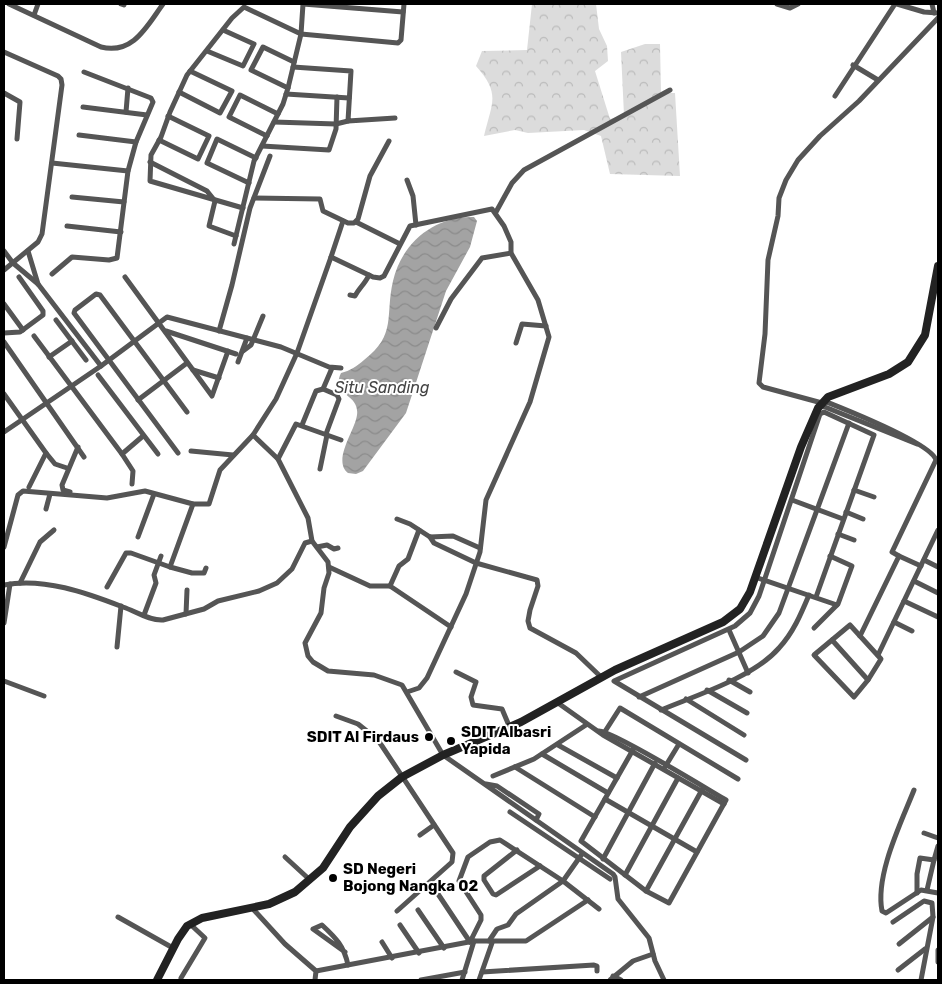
<svg xmlns="http://www.w3.org/2000/svg" width="942" height="984" font-family="Rubik,sans-serif">
	<style>
		.forest { fill: url(#forest-crowns) }
		.water { fill: url(#water-waves) }
		.lines { fill: none; stroke-linecap: round; stroke-linejoin: round }
		.street { stroke: #555; stroke-width: 5 }
		.secondary { stroke: #222; stroke-width: 8 }
		.poi-dot { fill: #000; stroke: #fff; stroke-width: 2 }
		.labels { text-anchor: middle; stroke-width: 4; stroke-linejoin: round; paint-order: stroke }
		.poi-label { font-size: 15px; font-weight: bold; fill: #000; stroke: #fff; text-anchor: start }
		.water-label { font-size: 16px; font-style: italic; fill: #444; stroke: #fff }
	</style>
	<defs>
		<pattern id="forest-crowns" width="20" height="18" patternUnits="userSpaceOnUse" patternTransform="scale(1.25)"><rect width="20" height="18" fill="#dcdcdc"/><path d="M2 6a3 3 0 1 1 6 0M12 15a3 3 0 1 1 6 0" fill="none" stroke="#bbb"/></pattern>
		<pattern id="water-waves" width="16" height="10" patternUnits="userSpaceOnUse" patternTransform="scale(1.25)"><rect width="16" height="10" fill="#a3a3a3"/><path d="M0 5q4-4 8 0t8 0" fill="none" stroke="#8b8b8b"/></pattern>
	</defs>
	<rect width="100%" height="100%" fill="#fff"/>
	<path class="forest" d="M532 4H596L599 29 607 46 608 61 595 71 610 119 624 115 621 52 645 44H660L661 93H675L680 176 610 174 601 136 584 130 528 133 515 130 484 136C492 102 501 94 476 66L482 51 527 50Z"/>
	<path class="water" d="M474 217 477 221 470 247 446 291 406 413 363 471 356 474 348 473C332 460 355 431 357 415 360 393 330 396 341 373 350 371 357 366 364 360 397 335 385 315 393 281 402 242 435 216 474 217Z"/>
	<g class="lines">
		<g class="street">
			<path d="M9 4 101 47C133 55 147 26 163 4"/>
			<polyline points="121,4 124,5"/>
			<polyline points="777,4 790,8 798,4"/>
			<polyline points="897,4 924,12 938,13"/>
			<polyline points="932,4 934,13"/>
			<polyline points="34,15 38,4"/>
			<polyline points="207,51 243,66 254,44 223,30"/>
			<polyline points="4,52 58,76 61,79 62,85 42,234 38,242 4,270"/>
			<polyline points="853,65 878,80"/>
			<polyline points="293,67 351,71 348,121 395,118"/>
			<polyline points="288,88 251,70 263,47 294,62"/>
			<polyline points="179,92 220,113 232,91 190,71"/>
			<polyline points="4,93 20,102 17,139"/>
			<polyline points="286,94 349,98"/>
			<polyline points="835,96 895,4"/>
			<polyline points="83,107 147,115"/>
			<polyline points="126,112 128,88"/>
			<polyline points="274,122 336,124 348,121"/>
			<polyline points="79,135 136,142"/>
			<polyline points="267,136 229,117 240,95 278,114"/>
			<polyline points="159,140 198,159 209,136 168,116"/>
			<polyline points="262,146 329,150 336,129 337,97"/>
			<polyline points="150,162 207,191 215,201 209,226 236,236"/>
			<polyline points="52,163 128,171"/>
			<polyline points="407,180 413,196 416,225"/>
			<polyline points="249,183 207,163 217,139 256,158"/>
			<polyline points="72,197 124,202"/>
			<polyline points="254,198 320,199 323,211 348,223 354,223 358,219 370,176 389,141"/>
			<polyline points="243,208 150,181 151,155 161,137 170,112 187,75 232,18 244,7 301,34 398,43 401,40 404,4"/>
			<polyline points="496,212 512,183 524,170 670,90"/>
			<polyline points="356,222 400,244"/>
			<polyline points="67,226 121,232"/>
			<polyline points="234,244 254,161 283,104 288,88 301,34 303,4 403,12"/>
			<polyline points="4,251 13,263 38,284 101,366"/>
			<polyline points="28,251 38,284"/>
			<polyline points="331,257 343,221"/>
			<polyline points="52,274 72,257 109,260 117,258 128,171 136,142 153,102 151,98 84,72"/>
			<polyline points="125,277 212,396 228,351"/>
			<path d="M350 295 355 296C359 288 365 284 369 275"/>
			<polyline points="4,304 23,330"/>
			<polyline points="56,320 86,360"/>
			<polyline points="436,328 451,299 482,258 511,253"/>
			<polyline points="166,331 236,354"/>
			<polyline points="219,331 232,285 250,208 270,156"/>
			<polyline points="4,333 20,332 43,315 43,311 19,277"/>
			<polyline points="34,336 122,454 133,471 132,484"/>
			<polyline points="4,342 84,457"/>
			<polyline points="516,343 522,324 546,326"/>
			<polyline points="243,351 251,345 263,316"/>
			<polyline points="49,357 72,341"/>
			<polyline points="238,362 247,338"/>
			<polyline points="193,370 219,378"/>
			<polyline points="98,375 158,454"/>
			<polyline points="323,389 332,368"/>
			<polyline points="4,394 46,453 55,464 67,468"/>
			<polyline points="138,400 187,363"/>
			<path d="M824 401C844 409 931 443 936 460L892 552 899 556 860 636"/>
			<polyline points="822,403 763,387 759,383 765,334 768,260 778,216 779,198 786,180 798,160 820,136 859,101 938,18"/>
			<polyline points="820,405 917,444"/>
			<polyline points="302,425 316,391 323,389 337,395 339,399 326,434"/>
			<polyline points="4,432 101,366 167,317 281,347 329,367 341,368"/>
			<polyline points="253,435 278,459 308,518 312,541 328,562 329,573 324,588 321,613 305,643 308,656 313,662 328,671 374,675 402,685 443,755 613,874 615,877 618,899 649,938 655,961 664,980"/>
			<polyline points="191,451 233,455"/>
			<polyline points="178,453 74,313 75,310 96,294 100,295 187,412"/>
			<polyline points="122,454 143,436"/>
			<polyline points="278,459 296,424 341,440"/>
			<polyline points="320,469 327,435"/>
			<polyline points="29,487 46,453"/>
			<polyline points="854,490 874,497"/>
			<polyline points="70,492 63,490 62,485 78,447"/>
			<polyline points="792,500 843,519"/>
			<polyline points="46,509 50,494"/>
			<polyline points="846,512 863,519"/>
			<polyline points="397,519 410,524 430,537 453,536 480,548"/>
			<polyline points="838,534 854,540"/>
			<polyline points="138,537 154,494"/>
			<polyline points="430,537 434,543 476,563 537,580 538,586 530,610 528,621 530,628 576,653 601,677"/>
			<polyline points="4,547 18,495 23,491 107,498 145,491 193,504 209,504 220,470 253,435 276,399 297,353 331,257 373,277 380,278 384,276 410,226 492,209 504,226 511,242 511,253 538,300 549,337 530,402 486,500 480,552 466,594 427,678 419,688 407,692"/>
			<polyline points="317,547 327,545 334,549 338,548"/>
			<polyline points="899,556 921,566"/>
			<polyline points="924,560 938,567"/>
			<polyline points="170,567 192,573 204,573 206,568"/>
			<polyline points="329,567 370,586 390,586 451,627"/>
			<polyline points="755,577 837,605"/>
			<polyline points="914,581 938,593"/>
			<polyline points="20,583 40,542 54,530"/>
			<path d="M4 585C43 577 87 593 123 607 135 611 150 621 163 620L204 609 218 601 259 591 277 583 292 569 305 543 312 541"/>
			<polyline points="390,586 399,566 408,559 419,530"/>
			<polyline points="107,587 126,553 131,553 170,567 193,504"/>
			<polyline points="904,601 938,617"/>
			<polyline points="186,614 187,590"/>
			<polyline points="144,615 156,583 154,575 161,556"/>
			<polyline points="894,622 912,631"/>
			<polyline points="4,623 10,584"/>
			<polygon points="850,625 881,659 868,680 854,697 814,655"/>
			<polyline points="814,628 838,604 852,566 830,556"/>
			<polyline points="729,630 748,673"/>
			<polyline points="832,640 868,680"/>
			<polyline points="117,647 121,606"/>
			<polyline points="878,655 938,530"/>
			<polyline points="456,672 476,682 471,697 473,705 502,709 510,728"/>
			<polyline points="729,680 750,692"/>
			<polyline points="4,681 44,696"/>
			<polyline points="707,690 747,713"/>
			<polyline points="639,697 739,652 763,636 779,613 849,423"/>
			<polyline points="686,699 744,735"/>
			<polyline points="558,703 603,735 724,804"/>
			<path d="M661 710C697 695 754 677 779 648 793 633 801 614 809 595"/>
			<polyline points="336,716 358,724 378,740 453,853 452,862 397,911"/>
			<path d="M599 731C613 731 707 789 726 800L669 903 646 891 581 841 634 748"/>
			<polyline points="604,733 620,708 738,779"/>
			<polyline points="558,745 617,778"/>
			<polyline points="542,754 608,793"/>
			<polyline points="746,760 614,681 735,626 750,613 759,596 820,414 824,412 874,435 816,597"/>
			<polyline points="515,767 595,817"/>
			<polyline points="665,767 679,744"/>
			<polyline points="493,776 534,759 586,725"/>
			<polyline points="486,784 497,786 539,814 536,820"/>
			<path d="M914 790C901 823 875 875 882 911L886 913 921 890 938 893"/>
			<polyline points="605,799 697,852"/>
			<polyline points="510,812 610,879"/>
			<polyline points="924,833 938,838"/>
			<polyline points="420,835 434,825"/>
			<polyline points="517,850 484,876 484,880 493,894 496,895 540,866"/>
			<polyline points="285,857 310,880"/>
			<polyline points="603,859 655,763"/>
			<polyline points="625,875 678,778"/>
			<polyline points="927,890 934,860"/>
			<polyline points="436,891 470,942"/>
			<polyline points="646,891 703,788"/>
			<polyline points="917,893 917,874 920,858 934,860 938,846"/>
			<polyline points="253,909 285,944 316,971 315,980"/>
			<polyline points="418,910 444,948"/>
			<polyline points="118,917 173,948"/>
			<polyline points="893,922 924,901 932,903 933,917 921,980"/>
			<polyline points="400,925 419,953"/>
			<polyline points="489,941 526,941 588,900"/>
			<polyline points="382,942 392,958"/>
			<polyline points="470,942 481,920 481,915 459,881 468,857 490,842 500,840 563,881 599,909"/>
			<polyline points="899,944 933,917"/>
			<polyline points="938,950 938,962"/>
			<path d="M345 952 313 929 322 925C336 938 344 946 348 965"/>
			<polyline points="898,970 925,949"/>
			<polyline points="316,971 474,941 489,941 497,929 508,925 516,914 563,881 582,854"/>
			<polyline points="482,972 594,965 597,966 597,971"/>
			<polyline points="613,976 621,980"/>
			<polyline points="181,978 205,938 190,924"/>
			<polyline points="421,980 465,972"/>
			<polyline points="462,980 474,941"/>
			<polyline points="479,980 492,943"/>
			<polyline points="610,980 633,961 653,954"/>
		</g>
		<polyline class="secondary" points="157,980 178,939 187,926 202,918 269,904 295,892 323,868 350,827 378,796 402,777 443,755 521,722 615,670 723,622 740,609 750,592 801,447 818,408 828,397 889,374 908,362 925,335 938,266"/>
	</g>
	<g class="poi-dot">
		<circle cx="429" cy="737" r="5"/>
		<circle cx="451" cy="741" r="5"/>
		<circle cx="333" cy="878" r="5"/>
	</g>
	<g class="labels">
		<g class="poi-label">
			<text x="461" y="737">SDIT Albasri<tspan x="461" dy="17">Yapida</tspan></text>
			<text x="419" y="742" text-anchor="end">SDIT Al Firdaus</text>
			<text x="343" y="874">SD Negeri<tspan x="343" dy="17">Bojong Nangka 02</tspan></text>
		</g>
		<g class="water-label">
			<text x="382" y="393">Situ Sanding</text>
		</g>
	</g>
	<rect width="942" height="984" fill="none" stroke="#000000" stroke-width="10"/>
</svg>
